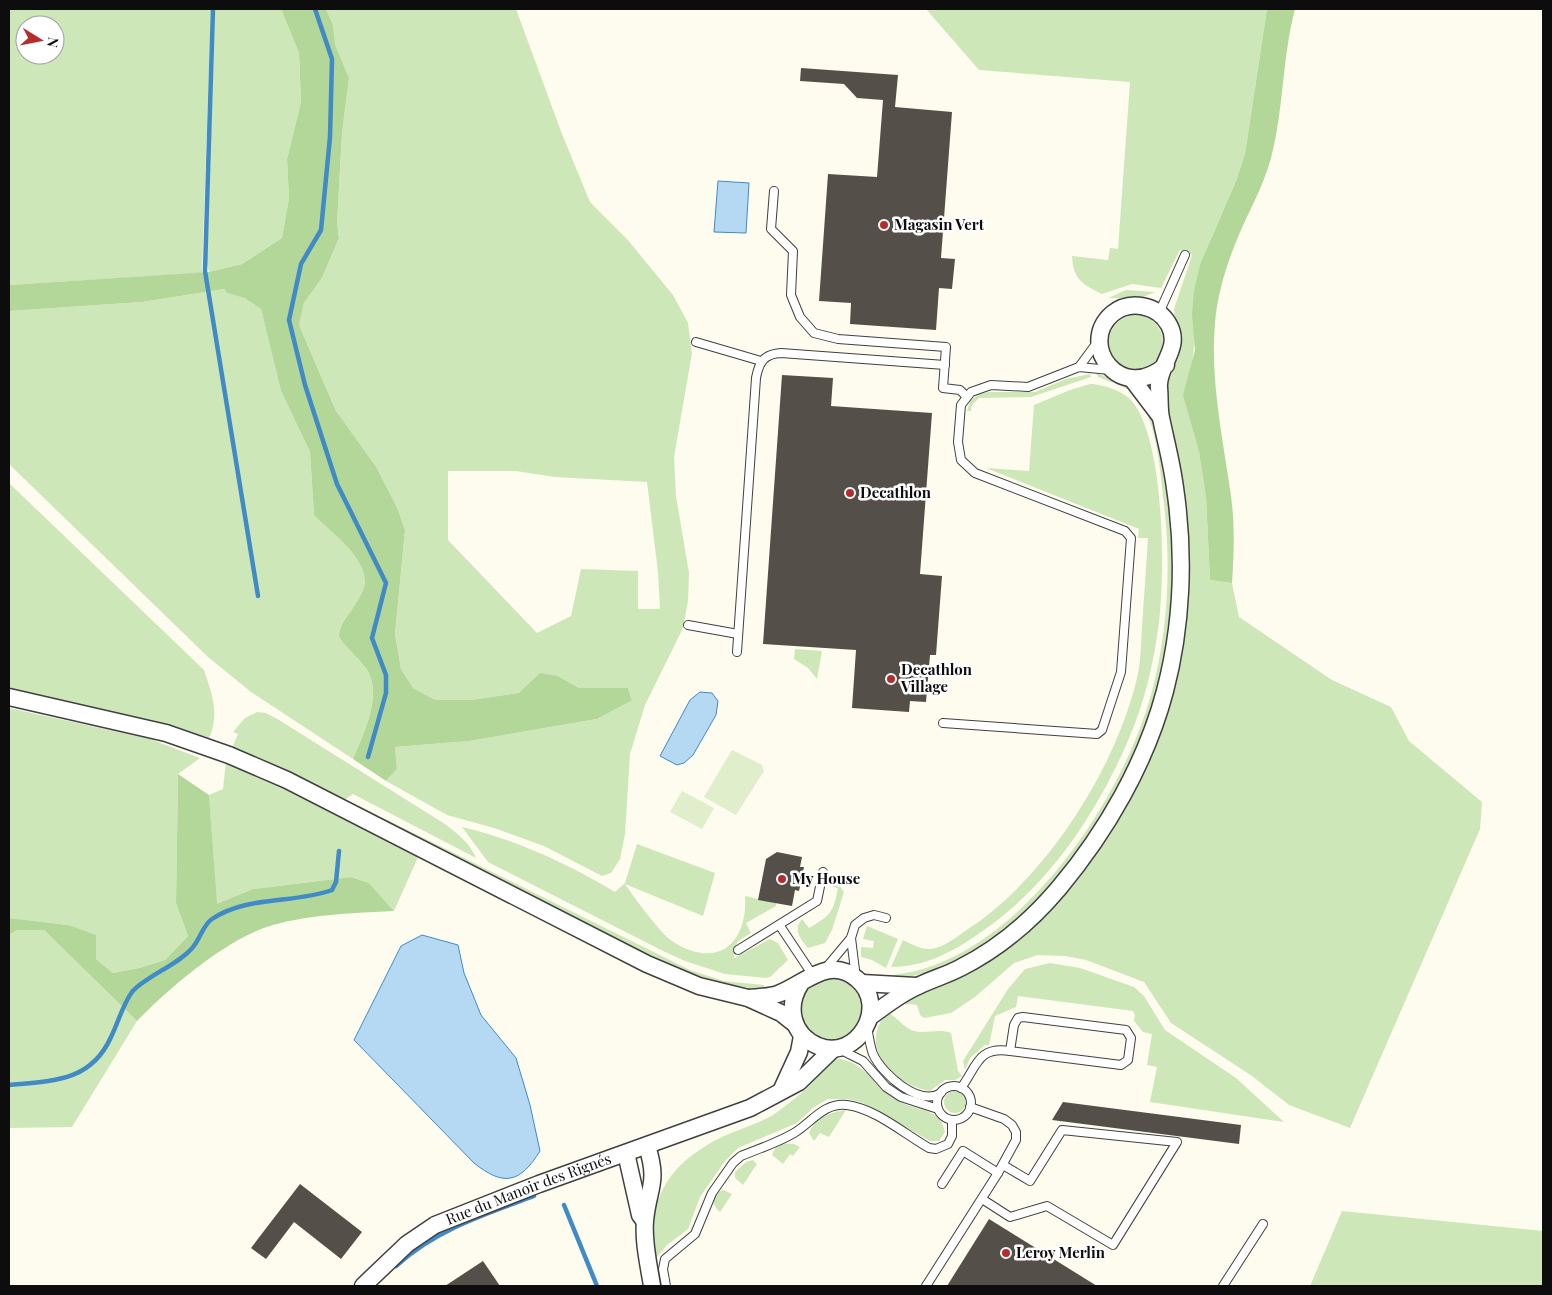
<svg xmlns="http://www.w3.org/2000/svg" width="1552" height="1295" font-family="'Playfair Display',serif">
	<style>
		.green { fill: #cee7b9; fill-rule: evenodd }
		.forest { fill: #b2d799 }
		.pitch { fill: #e0eecb }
		.water { fill: #b5d9f3; stroke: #408ac6 }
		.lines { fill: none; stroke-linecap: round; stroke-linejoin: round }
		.stream { stroke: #408ac6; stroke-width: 4.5 }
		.building { fill: #554f4a }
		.lane-casing { stroke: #404040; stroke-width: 10 }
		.street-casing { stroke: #404040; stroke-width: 19 }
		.lane { stroke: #fff; stroke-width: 8 }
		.street { stroke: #fff; stroke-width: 16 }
		.poi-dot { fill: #b62c2c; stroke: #fff; stroke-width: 2 }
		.labels { text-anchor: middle; stroke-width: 5; stroke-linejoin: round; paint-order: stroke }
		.poi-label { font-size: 15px; font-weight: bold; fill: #0d0d0d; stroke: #fff; text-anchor: start }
		.street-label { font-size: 15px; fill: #0d0d0d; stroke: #fff }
	</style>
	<rect width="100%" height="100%" fill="#fefcee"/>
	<g class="green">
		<path d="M9 9H211L202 273 9 285ZM25 25H55V55H25Z"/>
		<polygon points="215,9 281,9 299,53 301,102 287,159 289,198 282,238 242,264 209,272 207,263"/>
		<path d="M326 9H516L562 134 590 202 627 239 673 295 688 323 692 353 674 457 676 496 689 573 688 601 683 628 645 705 630 754 625 834 620 859 611 873 602 876 544 846 494 828 447 815 386 781 397 769 395 747 469 741 597 719 632 699 628 688H579L558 676 519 693 471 700H434L413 688 401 669 395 634 405 530 398 510 336 411 299 325 304 303 322 278 339 238 337 223 342 133 349 78 335 44 333 25ZM448 471H516L555 477 647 482 658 572 660 609H638V571L581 569 571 616 537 633 448 540Z"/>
		<path d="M926 9H1267L1245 154 1236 181 1212 237 1195 338 1187 408 1199 452 1206 497 1210 580 1232 583 1239 617 1332 680 1391 707 1409 741 1482 802 1480 829 1350 1128 1289 1105 1252 1076 1171 1023 1144 982 1086 960 1065 956 1038 955 1014 963 975 997 951 1013 924 1018 920 1015 917 1005 899 1003 957 978 1048 910 1167 709 1186 512 1182 478 1163 392 1175 321 1174 309 1192 255 1180 250 1161 288 1132 284 1102 294C1082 284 1073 279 1072 256L1108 260 1110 248 1118 249 1130 82 979 70Z"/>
		<path d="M224 289 227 293 245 297 261 309 281 391 310 452 314 515C331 533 364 554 365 582 365 588 359 598 356 603 348 617 340 620 339 637 346 648 365 664 369 673 381 699 363 735 353 759L251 692 208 657 9 464V311L142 302Z"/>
		<polygon points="1126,290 1155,292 1141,298 1108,298"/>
		<circle cx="1136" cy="342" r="27"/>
		<path d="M1096 373C1109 378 1123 382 1135 390 1159 409 1163 459 1167 486 1178 552 1175 636 1155 699 1119 816 1023 961 893 980V975C1016 963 1128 795 1154 683 1169 622 1171 558 1163 496 1160 467 1156 416 1135 395 1127 386 1109 382 1098 377Z"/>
		<polygon points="1090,374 1091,377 1031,397 979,398 972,405 971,411 967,411 970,401 978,394 989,392 1035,392 1066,379"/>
		<path d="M1090 384C1102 384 1123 391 1131 400 1165 439 1165 572 1159 622 1154 663 1144 705 1127 743 1096 814 1049 885 984 930 956 950 927 967 891 967L903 940C911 944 922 950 932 949 944 947 958 936 968 929 1045 879 1114 771 1136 682 1141 664 1141 644 1142 626 1144 597 1146 568 1148 538H1138L1139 529 986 468 1029 471 1034 405 1070 390Z"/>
		<path d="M9 483 204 670C212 694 220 714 209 738L169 725 9 688Z"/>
		<polygon points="795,649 822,651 817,679 808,668 794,659"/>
		<polygon points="9,708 150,739 200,758 178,774 176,903 188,936 165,960 139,968 113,973 96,959 68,925 9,918"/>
		<path d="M257 712 266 713 279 720 445 824C458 834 470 843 476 858L353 794 343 801 274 766 232 748 238 734 233 732 245 718Z"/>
		<polygon points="226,761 419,855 394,911 369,883 351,877 253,889 216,905 209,795 223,789"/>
		<polygon points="359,806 690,970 724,981 764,985 764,990 718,983 664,964 354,807"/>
		<path d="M462 827C517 840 566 863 615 892L625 883 637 844 715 873 703 916 625 884C633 896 661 934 672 941 716 970 748 945 745 896L776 903V906L746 923 751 933 737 942 734 958 770 939 778 943 788 960 770 977 766 978 725 974 685 961 663 951 488 862Z"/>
		<path d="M831 873 844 892 832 930 825 943 808 948C800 938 793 930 802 919L809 928C831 915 833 913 838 888L828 886Z"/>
		<polygon points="867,926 898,939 886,968 872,960 861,957 861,947 873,948 874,941 863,939"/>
		<polygon points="17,930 44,930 137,1021 72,1127 9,1128 9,935"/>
		<polygon points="1050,963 1080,968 1134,987 1144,996 1165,1030 1236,1078 1284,1122 1150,1102 1157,1067 1147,1065 1152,1034 1143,1032 1134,1021 1135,1015 1133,1011 1018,996 1016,1007 995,1016 989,1045 985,1045 970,1058 965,1070 963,1061 1008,989 1025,969"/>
		<circle cx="832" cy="1008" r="31"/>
		<path d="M887 1012C897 1017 904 1028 914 1031 926 1034 940 1028 951 1033L958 1071 962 1076 955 1080H945L930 1091C893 1084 857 1048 887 1012Z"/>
		<path d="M834 1058C868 1061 873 1088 900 1102 910 1107 923 1108 933 1114 941 1118 943 1124 945 1132L939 1141H930L863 1103 848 1099H828L814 1107 797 1123 738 1148 725 1161 700 1197 688 1229 667 1245 656 1258C646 1197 669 1163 724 1136 740 1129 758 1124 773 1115 786 1106 801 1094 812 1083 820 1075 824 1064 834 1058Z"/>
		<circle cx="955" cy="1102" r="11"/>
		<path d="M846 1110 829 1137 820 1133 814 1141 809 1133C815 1118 831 1112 846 1110Z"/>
		<polygon points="782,1143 794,1144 800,1147 793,1156 790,1154 783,1164 772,1155 775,1148"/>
		<polygon points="753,1160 757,1164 743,1185 735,1178 735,1172 746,1162"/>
		<path d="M723 1190 732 1194 720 1212C711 1205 712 1194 723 1190Z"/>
		<polygon points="1342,1211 1543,1231 1543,1286 1310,1286"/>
	</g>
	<g class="forest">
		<path d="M281 9H326L333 25 335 44 349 78 342 133 337 223 339 238 322 278 304 303 299 325 336 411 376 467 398 510 405 530 395 634 401 669 413 688 435 700H471L519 693 540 673 558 676 579 688H628L632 700 597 719 469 741 395 747 397 769 386 781 353 759C363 735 381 699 369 673 365 664 346 648 339 637 340 621 348 617 356 603 359 598 365 588 365 582 364 554 331 533 314 515L310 452 281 391 261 309 245 298 227 293 224 289 142 302 9 311V285L209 272 242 264 282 238 289 198 287 159 301 102 299 53Z"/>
		<path d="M1267 9H1295C1282 58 1284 109 1271 158 1263 188 1247 214 1236 242 1226 266 1217 296 1215 323 1210 381 1223 439 1231 496 1235 525 1234 554 1232 583L1210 580 1206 497 1199 452 1183 395 1195 350 1192 314 1194 291 1200 265 1236 181 1245 154Z"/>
		<path d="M178 774 209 795 217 904 253 889 351 877 369 883 394 911C354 913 312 914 273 925 227 938 170 987 137 1021L44 930H17L9 935V918L68 925 96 935V959L113 973 139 968 165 960 188 936 176 903Z"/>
	</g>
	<g class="pitch">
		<polygon points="732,750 762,765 764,771 736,815 704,797"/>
		<polygon points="682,791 714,808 702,829 670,812"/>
	</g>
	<g class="water">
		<polygon points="718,181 749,183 746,233 714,232"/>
		<polygon points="700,692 712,693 718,701 716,715 693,755 684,763 677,765 660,756 690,700"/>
		<path d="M422 935 458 945 464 973 481 1015 516 1058 530 1105 540 1151C520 1183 504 1187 474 1163L354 1040 401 946Z"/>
	</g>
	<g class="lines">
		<g class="stream">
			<polyline points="213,9 205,271 258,596"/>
			<polyline points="315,9 332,59 330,137 321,230 301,264 289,320 305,385 337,484 386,583 372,638 386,675 386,693 368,757"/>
			<path d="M9 1085C52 1081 91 1082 111 1037 118 1023 123 1004 132 992 144 977 180 964 193 947 200 939 203 925 212 919 248 895 294 904 332 890L336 882 339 851"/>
			<polyline points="564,1205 597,1286"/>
			<path d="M396 1266C435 1230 485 1214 534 1196"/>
		</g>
	</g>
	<g class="building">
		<polygon points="801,68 898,75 895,107 952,112 941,258 955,259 952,289 939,288 936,330 850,324 851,303 819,301 828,174 877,177 883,100 857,98 844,84 800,81"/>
		<polygon points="782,375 833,378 831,406 932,413 920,574 942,576 936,655 930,655 926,702 910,701 909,712 852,708 856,650 763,644"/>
		<polygon points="777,852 802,857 800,867 804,867 799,891 795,890 792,906 758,900 766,859"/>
		<polygon points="1063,1102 1241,1125 1239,1144 1052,1120"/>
		<polygon points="300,1184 362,1232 341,1259 294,1222 266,1259 251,1248"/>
		<polygon points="989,1219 1097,1286 947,1286"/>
		<polygon points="483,1261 500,1286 445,1286"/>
	</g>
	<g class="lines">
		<defs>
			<g id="lane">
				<polyline points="774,191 771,229 793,251 791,295 800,317 814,333 838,339 946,347 943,388 960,390 966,396"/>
				<polyline points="1159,313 1185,255"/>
				<polyline points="696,342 761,361"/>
				<polyline points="1079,367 1099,340"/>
				<polyline points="688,625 738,634"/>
				<path d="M737 652 756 378C759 362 764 354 781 353L945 365"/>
				<polyline points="943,723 1097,734 1102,730 1121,672 1131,538 1125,531 975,473 961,460 958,442 961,405 971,392 991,385 1028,387 1079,367 1110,370"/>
				<polyline points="780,926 812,974"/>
				<polyline points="851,938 856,978"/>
				<polyline points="738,950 817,901 823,872"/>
				<polyline points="825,969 851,938 855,925 864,918 874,915 886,918"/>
				<polygon points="1023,1017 1126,1030 1131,1038 1128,1060 1121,1065 1010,1051 1014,1025 1018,1018"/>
				<path d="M867 1028C869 1036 870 1046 873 1054 882 1074 919 1107 941 1093"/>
				<polyline points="839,1049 863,1061 886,1087 901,1097 938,1109"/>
				<circle cx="954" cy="1103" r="17"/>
				<path d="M961 1088C977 1067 977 1046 1010 1051"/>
				<polyline points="942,1184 963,1151 998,1173"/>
				<polyline points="982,1199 1010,1217 1047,1206 1113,1245 1177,1142 1062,1130 1030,1181 1003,1165"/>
				<path d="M666 1286 663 1269 665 1259 695 1234 712 1193 733 1163 741 1156C758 1149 777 1143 794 1133 811 1123 824 1102 847 1105 876 1109 903 1133 929 1148L936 1149 948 1144 952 1136V1120"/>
				<polyline points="926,1286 998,1173 1016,1140 1016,1132 1012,1125 1004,1119 970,1107"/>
				<polyline points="1223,1286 1263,1224"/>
			</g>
			<g id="street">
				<polyline points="1132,379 1160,416"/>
				<polyline points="9,697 166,733 229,755 287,780 647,964 699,986 748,998 781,1013 795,1024"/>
				<polyline points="862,983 916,986"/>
				<path d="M748 998C758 997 769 997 778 994 805 984 829 955 857 979 890 1006 857 1062 818 1046 791 1034 786 1006 801 983"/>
				<path d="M871 1016C885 1006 901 993 918 986 932 979 947 975 960 968 998 949 1032 920 1059 888 1106 832 1146 763 1165 691 1182 626 1185 555 1175 488 1172 464 1166 442 1161 418 1159 409 1160 397 1159 388 1157 365 1182 349 1169 325 1158 305 1130 299 1112 314 1077 345 1121 405 1166 365"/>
				<polyline points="782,1089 799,1052 802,1036"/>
				<path d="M647 1146C659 1183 648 1188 645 1221 643 1242 649 1266 652 1286"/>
				<polyline points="626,1153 640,1215 643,1219"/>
				<path id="s1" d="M363 1286 407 1244 435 1225 539 1184 750 1108 799 1082 833 1049"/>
			</g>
		</defs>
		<use href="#lane" class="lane-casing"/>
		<use href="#street" class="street-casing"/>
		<use href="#lane" class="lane"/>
		<use href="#street" class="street"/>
	</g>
	<g class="poi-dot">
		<circle cx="884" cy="225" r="5"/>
		<circle cx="850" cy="493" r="5"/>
		<circle cx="891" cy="679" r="5"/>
		<circle cx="782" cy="879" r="5"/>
		<circle cx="1006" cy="1253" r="5"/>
	</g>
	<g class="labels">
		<g class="poi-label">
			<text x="894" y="230">Magasin Vert</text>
			<text x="860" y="498">Decathlon</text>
			<text x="901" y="675">Decathlon<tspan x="901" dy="17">Village</tspan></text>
			<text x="792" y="884">My House</text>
			<text x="1016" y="1258">Leroy Merlin</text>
		</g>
		<g class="street-label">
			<text dy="5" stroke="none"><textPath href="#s1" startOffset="195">Rue du Manoir des Rignés</textPath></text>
		</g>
	</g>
	<rect width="1552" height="1295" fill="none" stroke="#0d0d0d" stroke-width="20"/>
	<g transform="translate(40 40) rotate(100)"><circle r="24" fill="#ffffff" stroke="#9e9e9e"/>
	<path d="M0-4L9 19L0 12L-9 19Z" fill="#b62c2c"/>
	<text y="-8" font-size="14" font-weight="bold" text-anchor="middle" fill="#0d0d0d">N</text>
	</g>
</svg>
